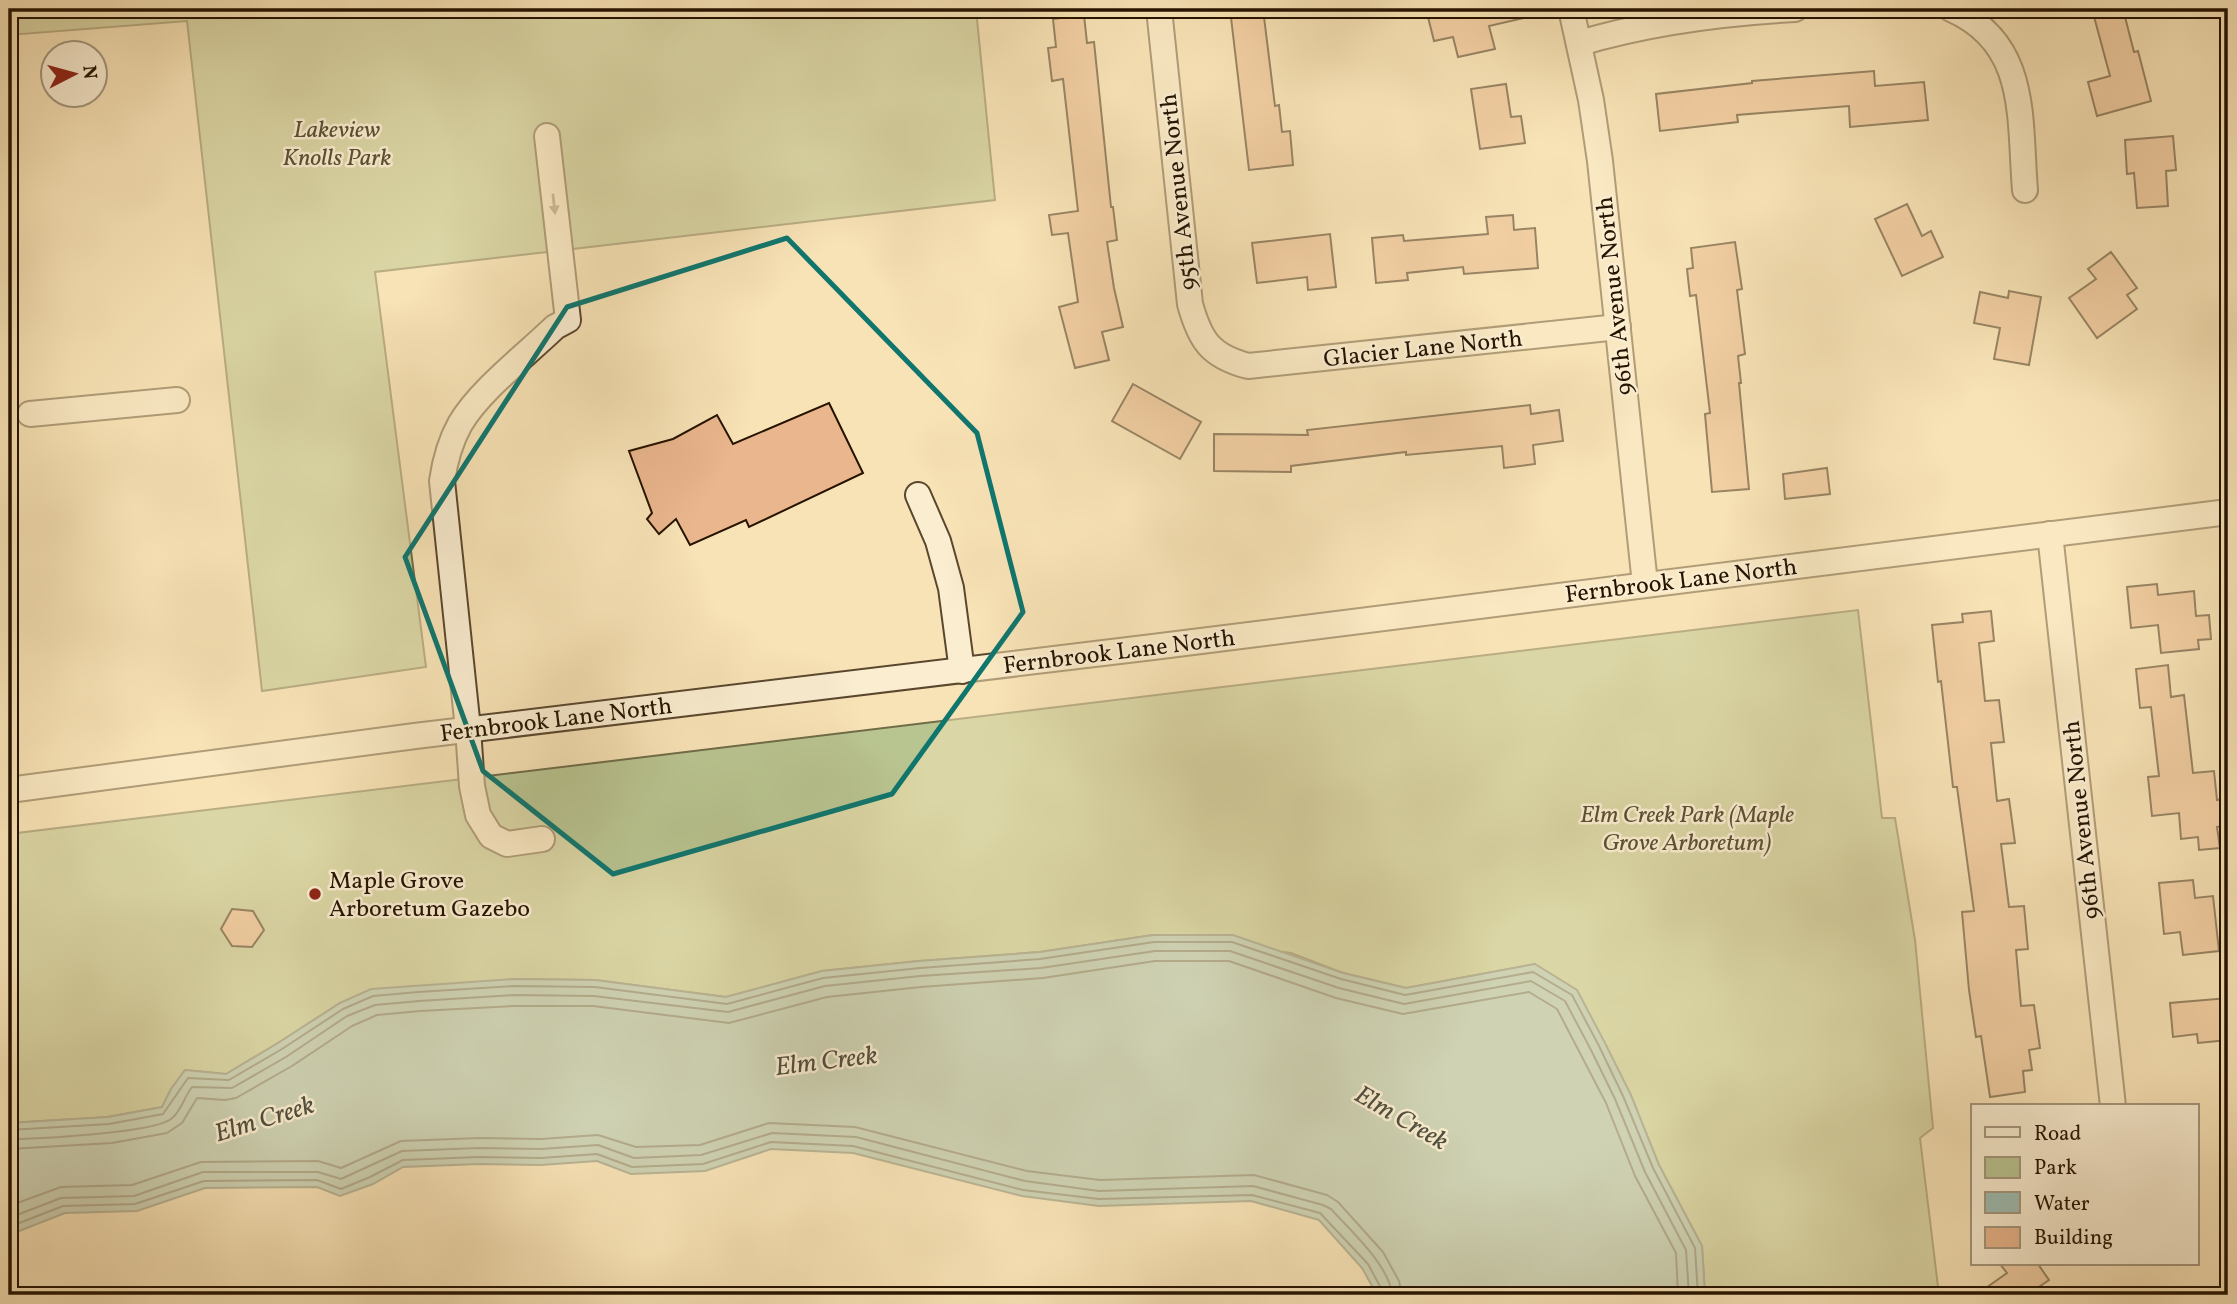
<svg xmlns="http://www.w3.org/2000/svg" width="2237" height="1304" font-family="Vollkorn,serif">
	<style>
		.green { fill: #b9c591; stroke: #6f6c48; stroke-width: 2 }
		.water { fill: #9ebeb2; stroke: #6e7a6b; stroke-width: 2 }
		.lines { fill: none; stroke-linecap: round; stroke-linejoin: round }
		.shore { stroke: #626859; stroke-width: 2 }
		.building { fill: #eab68d; stroke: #251300; stroke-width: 2 }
		.minor-casing { stroke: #5a472e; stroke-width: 28 }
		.minor { stroke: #faedd0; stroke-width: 24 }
		.oneway { fill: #9a8b72 }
		.marked { fill: none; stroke: #0f766e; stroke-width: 5; stroke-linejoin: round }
		.poi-dot { fill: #8f2418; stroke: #faedd0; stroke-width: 2.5 }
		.labels { text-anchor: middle; stroke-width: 5; stroke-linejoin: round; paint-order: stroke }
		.park-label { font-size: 24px; font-style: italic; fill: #595133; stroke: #faedd0 }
		.street-label { font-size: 24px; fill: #251300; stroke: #faedd0 }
		.poi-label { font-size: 24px; fill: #251300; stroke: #faedd0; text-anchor: start }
		.water-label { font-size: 26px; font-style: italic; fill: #4f4f3e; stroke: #faedd0 }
	</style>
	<rect width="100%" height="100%" fill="#f8e3b6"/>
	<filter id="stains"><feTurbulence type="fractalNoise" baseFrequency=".00286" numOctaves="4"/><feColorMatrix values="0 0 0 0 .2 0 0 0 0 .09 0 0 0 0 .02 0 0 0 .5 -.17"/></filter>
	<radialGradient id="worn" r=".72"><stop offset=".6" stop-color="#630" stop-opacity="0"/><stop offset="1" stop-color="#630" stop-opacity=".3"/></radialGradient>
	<g class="green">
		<polygon points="9,9 976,9 995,200 375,272 426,667 262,691 187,21 9,35"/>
		<polygon points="1858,610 1882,818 1895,818 1915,940 1933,1128 1920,1138 1939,1295 1705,1295 1702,1246 1659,1165 1630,1093 1535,964 1406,988 1343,973 1291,953 1153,935 1040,952 919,961 822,971 726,997 595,980 514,979 340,1003 278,1043 226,1074 185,1070 171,1089 162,1107 108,1117 9,1123 9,834"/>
	</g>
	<polygon class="water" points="1153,935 1233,935 1343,973 1406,988 1535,964 1577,990 1605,1043 1630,1093 1659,1165 1702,1246 1705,1295 1377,1295 1362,1268 1319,1220 1251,1201 1099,1206 1022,1196 853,1153 771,1149 705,1171 631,1174 597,1161 541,1165 479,1164 403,1167 373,1184 340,1196 317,1187 205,1188 137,1211 65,1213 9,1235 9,1123 108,1117 162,1107 171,1089 185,1070 226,1074 278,1043 340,1003 371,989 514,979 595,980 726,997 822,971 919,961 1040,952"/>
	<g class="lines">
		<g class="shore">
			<polyline points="9,1130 109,1124 163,1114 188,1078 229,1080 282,1049 343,1009 373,996 418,992 514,986 595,987 727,1004 823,978 920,968 1040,959 1154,942 1232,942 1341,979 1405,995 1533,972 1572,995 1599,1046 1623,1096 1653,1168 1695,1248 1698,1295"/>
			<path d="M9 1139C36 1139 153 1133 171 1119 181 1112 184 1097 192 1087L232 1088 286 1057 347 1016 375 1005 419 1001 514 995 594 996 728 1012 825 986 920 976 1041 968 1155 951H1230L1339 988 1404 1004 1531 981 1565 1001 1591 1050 1615 1099 1645 1172 1686 1250 1689 1295"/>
			<polyline points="9,1149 112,1143 167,1133 182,1123 197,1098 225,1100 236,1098 292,1066 352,1026 377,1015 420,1011 514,1006 593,1006 729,1023 827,997 921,987 1043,978 1155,961 1229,961 1336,998 1403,1014 1529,992 1557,1009 1606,1103 1635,1176 1676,1253 1678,1295"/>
			<polyline points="9,1206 61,1187 132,1185 201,1162 318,1161 341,1168 401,1141 479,1138 541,1139 598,1135 636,1147 700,1145 769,1123 855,1127 1027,1171 1100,1180 1254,1175 1327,1195 1338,1202 1383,1252 1399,1281 1402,1295"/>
			<path d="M9 1218 61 1198 134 1196 203 1172H318L341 1179 402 1151 479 1148 541 1149 598 1145 634 1158 701 1155 772 1133 856 1137 1025 1181 1099 1191 1253 1186 1323 1205 1331 1209C1350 1230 1390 1266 1392 1295"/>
			<polyline points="9,1227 63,1206 135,1204 204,1181 317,1180 341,1189 370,1177 403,1160 479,1157 541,1158 597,1154 632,1167 703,1164 771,1142 853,1146 1023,1190 1099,1199 1252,1195 1320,1213 1368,1264 1382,1290 1383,1295"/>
		</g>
	</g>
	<g class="building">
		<polygon points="1230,9 1263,9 1275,106 1279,105 1282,132 1290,131 1293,165 1249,170"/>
		<polygon points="1426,9 1527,9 1528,17 1489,26 1495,49 1458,57 1453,37 1434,41"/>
		<polygon points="2092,9 2123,9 2134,52 2138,51 2151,101 2097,116 2088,82 2110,76"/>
		<polygon points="1084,15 1087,43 1094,42 1111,207 1113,207 1117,240 1107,242 1114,288 1123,327 1102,332 1109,360 1075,368 1059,307 1078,302 1068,233 1052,235 1049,215 1078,211 1063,79 1052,81 1048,48 1056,47 1053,19"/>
		<polygon points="1874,71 1875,86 1924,82 1928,120 1850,127 1849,106 1737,115 1738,122 1660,131 1656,94 1752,83 1752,81"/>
		<polygon points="1506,84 1511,117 1521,116 1525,143 1480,149 1471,89"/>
		<polygon points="2173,136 2176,170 2166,171 2168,206 2137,208 2134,173 2127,174 2125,140"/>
		<polygon points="1907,204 1922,236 1931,231 1943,257 1902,276 1875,219"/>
		<polygon points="1513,215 1514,230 1535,228 1538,268 1464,274 1463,267 1407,273 1408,280 1376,283 1372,238 1403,235 1404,241 1488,234 1486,217"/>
		<polygon points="1330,234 1336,287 1308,290 1307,277 1257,283 1252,243"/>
		<polygon points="1735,242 1742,289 1737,290 1745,354 1738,356 1741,383 1739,383 1749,489 1712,492 1705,414 1710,413 1696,295 1690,296 1687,269 1693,268 1691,248"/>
		<polygon points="2111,252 2137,288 2127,295 2137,309 2097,338 2069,298 2096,279 2088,269"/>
		<polygon points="2009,291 2041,297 2029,365 1994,359 2000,328 1974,323 1980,292 2008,298"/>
		<polygon points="1133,384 1201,422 1180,459 1112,421"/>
		<polygon points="829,403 863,473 749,527 746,520 690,545 676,519 659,534 647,519 652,513 629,451 673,439 717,415 733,444"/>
		<polygon points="1530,405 1531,414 1559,410 1563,441 1533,445 1535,464 1504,468 1502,446 1406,455 1406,452 1291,466 1291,472 1214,471 1214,434 1308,435 1307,430"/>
		<polygon points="1827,468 1830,494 1785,499 1783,474"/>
		<polygon points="2157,584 2158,595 2194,591 2196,616 2209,615 2211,639 2198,640 2199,649 2161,653 2158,625 2131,628 2127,587"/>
		<polygon points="1991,611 1994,641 1979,643 1985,701 1999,700 2004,742 1991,743 1997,801 2009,799 2015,843 2001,844 2009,907 2024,906 2028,949 2016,950 2021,1006 2034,1005 2040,1048 2029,1050 2032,1070 2023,1071 2025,1092 1990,1097 1981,1036 1976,1037 1969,990 1962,912 1974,911 1957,787 1953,787 1941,681 1938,682 1932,625 1963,622 1962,614"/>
		<polygon points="2168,665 2171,697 2184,695 2193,773 2214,771 2217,800 2228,798 2228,826 2217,827 2220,848 2199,850 2198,837 2181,839 2179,813 2152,816 2148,777 2159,776 2151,707 2140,708 2136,669"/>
		<polygon points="2193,880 2195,898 2213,896 2219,951 2183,955 2180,932 2164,934 2159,883"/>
		<polygon points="232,909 253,911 264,930 252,947 232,946 221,929"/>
		<polygon points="2228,998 2228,1040 2198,1043 2197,1034 2173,1037 2170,1003"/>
		<polygon points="2000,1264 2038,1264 2049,1280 2027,1295 1976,1295 2007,1273"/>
	</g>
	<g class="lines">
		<defs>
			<g id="minor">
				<path d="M1159 9 1190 304C1200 340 1210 356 1248 366L1618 327"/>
				<polyline points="1571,9 1591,100 1600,161 1645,584"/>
				<path d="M1951 9C2029 43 2019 118 2025 190"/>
				<path d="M1580 43C1650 22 1722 13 1795 9"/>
				<polyline points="30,414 177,400"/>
				<polyline points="918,495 938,541 951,588 962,671"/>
				<polyline points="2050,534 2113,1106"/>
				<polyline points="9,790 415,736 1153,647 2228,512"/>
				<path d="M542 839 507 844 491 836 478 815 472 786 468 729 442 481C445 460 450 442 460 424 480 390 526 355 555 327L568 320 547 136"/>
			</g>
		</defs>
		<use href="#minor" class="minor-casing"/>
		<use href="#minor" class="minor"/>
	</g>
	<defs><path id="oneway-solid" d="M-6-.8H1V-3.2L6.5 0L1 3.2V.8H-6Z" transform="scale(1.75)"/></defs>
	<use class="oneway" href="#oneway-solid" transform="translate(554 204) rotate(84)"/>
	<path d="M0 0H2237V1304H0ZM787 238 977 433 1023 612 892 794 613 874 483 771 405 557 567 307Z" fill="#f8e3b6" fill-opacity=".55" fill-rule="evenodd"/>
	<path class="marked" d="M787 238 977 433 1023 612 892 794 613 874 483 771 405 557 567 307Z"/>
	<circle class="poi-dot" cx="315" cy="894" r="7"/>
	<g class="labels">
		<g class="park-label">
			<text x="337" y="137">Lakeview<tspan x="337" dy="28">Knolls Park</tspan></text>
			<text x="1687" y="822">Elm Creek Park (Maple<tspan x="1687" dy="28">Grove Arboretum)</tspan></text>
		</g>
		<g class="street-label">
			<text transform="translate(1178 192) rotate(-96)" y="8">95th Avenue North</text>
			<text transform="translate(1614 296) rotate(-96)" y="8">96th Avenue North</text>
			<text transform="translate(1423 348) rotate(-6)" y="8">Glacier Lane North</text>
			<text transform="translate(1681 580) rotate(-7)" y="8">Fernbrook Lane North</text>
			<text transform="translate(1119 651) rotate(-7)" y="8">Fernbrook Lane North</text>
			<text transform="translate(556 719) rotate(-7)" y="8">Fernbrook Lane North</text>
			<text transform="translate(2081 820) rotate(-96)" y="8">96th Avenue North</text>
		</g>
		<g class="poi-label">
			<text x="329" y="888">Maple Grove<tspan x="329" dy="28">Arboretum Gazebo</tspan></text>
		</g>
		<g class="water-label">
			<text transform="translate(826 1060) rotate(-7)" y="9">Elm Creek</text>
			<text transform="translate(1402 1117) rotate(30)" y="9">Elm Creek</text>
			<text transform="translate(264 1118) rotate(-17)" y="9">Elm Creek</text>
		</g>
	</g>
	<rect width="2237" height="1304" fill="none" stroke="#f8e3b6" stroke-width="35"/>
	<rect x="10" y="10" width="2216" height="1283" fill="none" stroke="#251300" stroke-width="3.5"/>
	<rect x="18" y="18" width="2202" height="1269" fill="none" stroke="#251300" stroke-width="2"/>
	<rect x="1971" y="1104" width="228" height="161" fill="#faedd0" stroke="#a5967d" stroke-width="2"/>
	<rect x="1985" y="1127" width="35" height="10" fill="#faedd0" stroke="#a5967d" stroke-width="2"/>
	<text x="2034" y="1140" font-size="21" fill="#251300">Road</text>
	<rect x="1985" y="1157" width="35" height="21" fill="#b9c591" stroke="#a5967d" stroke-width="2"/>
	<text x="2034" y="1174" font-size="21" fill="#251300">Park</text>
	<rect x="1985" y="1192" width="35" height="21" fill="#9ebeb2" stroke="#a5967d" stroke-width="2"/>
	<text x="2034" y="1210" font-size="21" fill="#251300">Water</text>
	<rect x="1985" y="1227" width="35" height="21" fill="#eab68d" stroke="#a5967d" stroke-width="2"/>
	<text x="2034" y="1244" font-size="21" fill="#251300">Building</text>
	<g transform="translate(74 74) rotate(84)"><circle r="33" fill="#faedd0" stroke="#a5967d" stroke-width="2"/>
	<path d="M0-5L12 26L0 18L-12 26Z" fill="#8f2418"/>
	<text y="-10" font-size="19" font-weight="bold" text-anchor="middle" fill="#251300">N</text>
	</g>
	<rect width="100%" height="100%" filter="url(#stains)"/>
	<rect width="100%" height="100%" fill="url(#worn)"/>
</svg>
